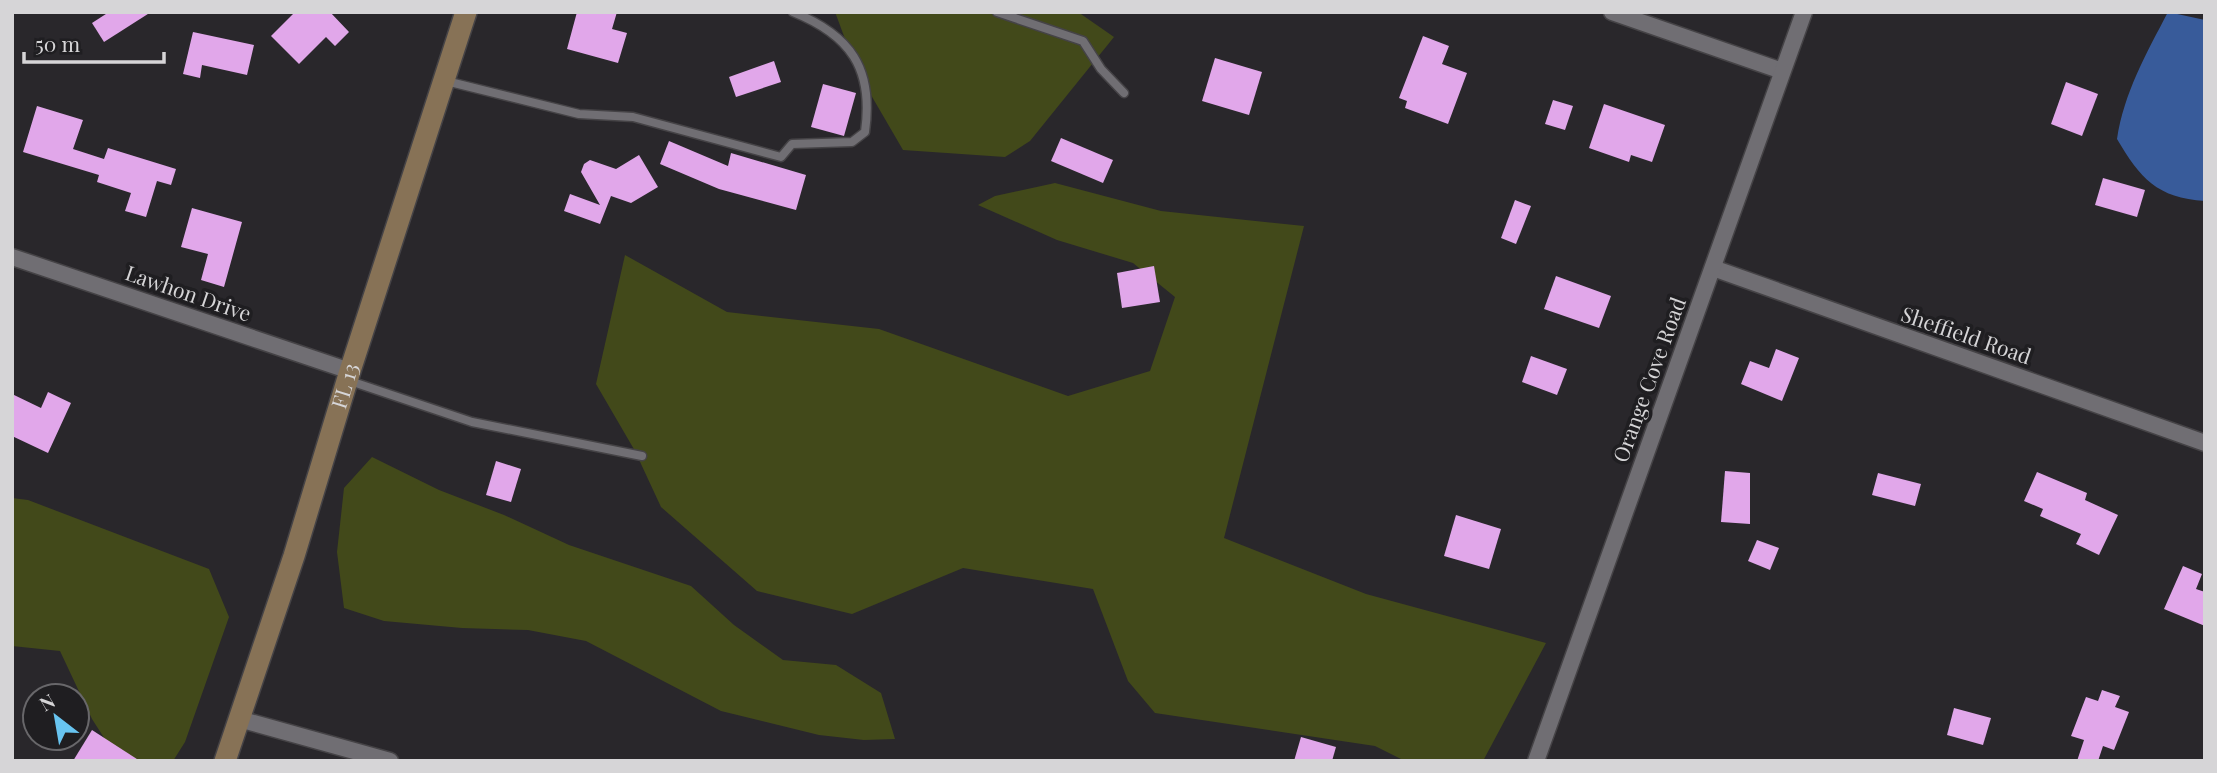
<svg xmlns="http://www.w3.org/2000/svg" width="2217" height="773" font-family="'Playfair Display',serif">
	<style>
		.green { fill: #42491a }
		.water { fill: #385b9a }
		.building { fill: #e1a7ea }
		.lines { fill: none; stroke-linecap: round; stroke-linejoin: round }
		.lane-casing { stroke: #454346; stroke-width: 11 }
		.street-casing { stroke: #454346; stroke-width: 19 }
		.secondary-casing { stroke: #454346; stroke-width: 24 }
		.lane { stroke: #706e73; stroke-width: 8 }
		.street { stroke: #706e73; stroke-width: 16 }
		.secondary { stroke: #877256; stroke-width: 21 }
		.labels { text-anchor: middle; stroke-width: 7; stroke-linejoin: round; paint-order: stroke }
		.street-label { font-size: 21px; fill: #d6d5d7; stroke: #1f1e21 }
	</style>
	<rect width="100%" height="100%" fill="#29272b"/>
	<g class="green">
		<polygon points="835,12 1078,12 1114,37 1030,141 1005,157 903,150 857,71"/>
		<polygon points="1055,183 1161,211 1304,226 1224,538 1366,594 1546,643 1483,761 1405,761 1375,746 1155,713 1128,681 1093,589 963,568 852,614 757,591 661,507 635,451 596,384 625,255 727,312 879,329 1068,396 1150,371 1175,297 1133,263 1057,240 978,205 995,196"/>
		<polygon points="372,457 439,490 504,515 569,545 691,586 734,625 783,660 836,665 881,693 895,739 864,740 819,735 721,711 586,641 528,630 462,628 384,621 344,608 337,552 344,488"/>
		<polygon points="12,498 28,500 209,569 229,617 185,742 173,761 119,761 92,719 60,651 12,646"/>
	</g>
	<path class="water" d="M2168 12 2205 20V201C2157 198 2140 178 2117 139 2124 93 2146 54 2168 12Z"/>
	<g class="building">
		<polygon points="109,12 151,12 104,42 92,23"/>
		<polygon points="295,12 330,12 349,32 335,46 326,37 299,64 271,36"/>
		<polygon points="577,12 617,12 612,29 627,33 618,63 567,49"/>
		<polygon points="193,32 254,45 247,75 202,65 200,78 183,74"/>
		<polygon points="1423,36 1449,46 1442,64 1467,73 1448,124 1405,108 1407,101 1399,98"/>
		<polygon points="1215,58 1262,72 1249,115 1202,101"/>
		<polygon points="774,61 781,82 736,97 729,77"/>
		<polygon points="2066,82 2098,94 2082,136 2051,124"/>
		<polygon points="823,84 856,93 844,136 811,127"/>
		<polygon points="1553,100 1573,106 1565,130 1545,124"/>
		<polygon points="1604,104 1665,125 1652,162 1631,155 1629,162 1589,148"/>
		<polygon points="37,106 83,120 73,149 104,159 108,148 176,169 171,185 157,181 146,217 125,211 131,193 97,182 99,175 23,152"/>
		<polygon points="1061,138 1113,160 1103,183 1051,161"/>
		<polygon points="669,141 728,166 731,153 806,175 796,210 719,189 660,164"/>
		<polygon points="639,155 658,187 631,203 611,196 600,224 564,211 570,194 600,205 581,172 584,164 590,160 616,169"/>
		<polygon points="2103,178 2145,190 2137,217 2095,205"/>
		<polygon points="1515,200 1531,206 1516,244 1501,238"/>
		<polygon points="192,208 242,222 224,287 201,280 208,254 181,247"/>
		<polygon points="1154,266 1160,302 1122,308 1117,273"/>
		<polygon points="1556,276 1611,296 1599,328 1544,309"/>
		<polygon points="1776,349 1799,358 1782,401 1741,384 1750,361 1769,368"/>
		<polygon points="1531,356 1567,369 1557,395 1522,382"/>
		<polygon points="48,392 71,403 48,453 12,436 12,394 41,408"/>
		<polygon points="496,461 521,469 511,502 486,495"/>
		<polygon points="1725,471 1750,473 1750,524 1721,522"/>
		<polygon points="2037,472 2087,493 2085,500 2118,515 2099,555 2076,544 2081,534 2040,516 2043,509 2024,501"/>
		<polygon points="1878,473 1921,484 1915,506 1872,495"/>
		<polygon points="1456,515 1501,529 1489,569 1444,556"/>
		<polygon points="1757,540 1779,548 1770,570 1748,561"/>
		<polygon points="2183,566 2202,574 2196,589 2205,592 2205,626 2164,609"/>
		<polygon points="2102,690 2120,696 2115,707 2129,712 2114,750 2103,746 2098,761 2077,761 2084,740 2071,736 2086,697 2098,701"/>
		<polygon points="1954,708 1991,718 1983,745 1947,735"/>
		<polygon points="92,730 140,761 73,761"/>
		<polygon points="1301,737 1336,747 1332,761 1294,761"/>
	</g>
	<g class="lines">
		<defs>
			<g id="lane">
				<polyline points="997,12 1083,41 1101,69 1124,93"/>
				<path d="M446 81 579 114 633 117 781 157 792 144 852 142 865 132C874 68 850 35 793 12"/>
				<polyline points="350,381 472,422 642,456"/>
			</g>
			<g id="street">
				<polyline points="1612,12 1782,71"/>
				<polyline points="12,257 350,371"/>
				<polyline points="1713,268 2205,443"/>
				<polyline points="239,719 390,761"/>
				<polyline points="1536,761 1804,12"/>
			</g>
			<g id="secondary">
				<path id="s1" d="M225 761 294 556 350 371 466 12"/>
			</g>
		</defs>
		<use href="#lane" class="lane-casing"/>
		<use href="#street" class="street-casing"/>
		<use href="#secondary" class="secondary-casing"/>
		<use href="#lane" class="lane"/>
		<use href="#street" class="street"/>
		<use href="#secondary" class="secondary"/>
	</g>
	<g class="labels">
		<g class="street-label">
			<text transform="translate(188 294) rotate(19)" y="7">Lawhon Drive</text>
			<text transform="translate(1966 336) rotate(19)" y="7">Sheffield Road</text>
			<text transform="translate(1650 380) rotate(-70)" y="7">Orange Cove Road</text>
			<text dy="7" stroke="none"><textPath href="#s1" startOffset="394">FL 13</textPath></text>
		</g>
	</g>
	<rect width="2217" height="773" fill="none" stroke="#d6d5d7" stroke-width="28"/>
	<g transform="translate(56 717) rotate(329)"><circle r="33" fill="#1f1e21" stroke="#68676a" stroke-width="2"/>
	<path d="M0-5L12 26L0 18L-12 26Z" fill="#68c4f0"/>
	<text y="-10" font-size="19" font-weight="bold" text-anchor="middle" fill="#d6d5d7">N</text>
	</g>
	<path d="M24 52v10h140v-10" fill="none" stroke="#d6d5d7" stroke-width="3.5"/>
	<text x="35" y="52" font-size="21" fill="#d6d5d7" stroke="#1f1e21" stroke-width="5" paint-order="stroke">50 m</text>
</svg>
